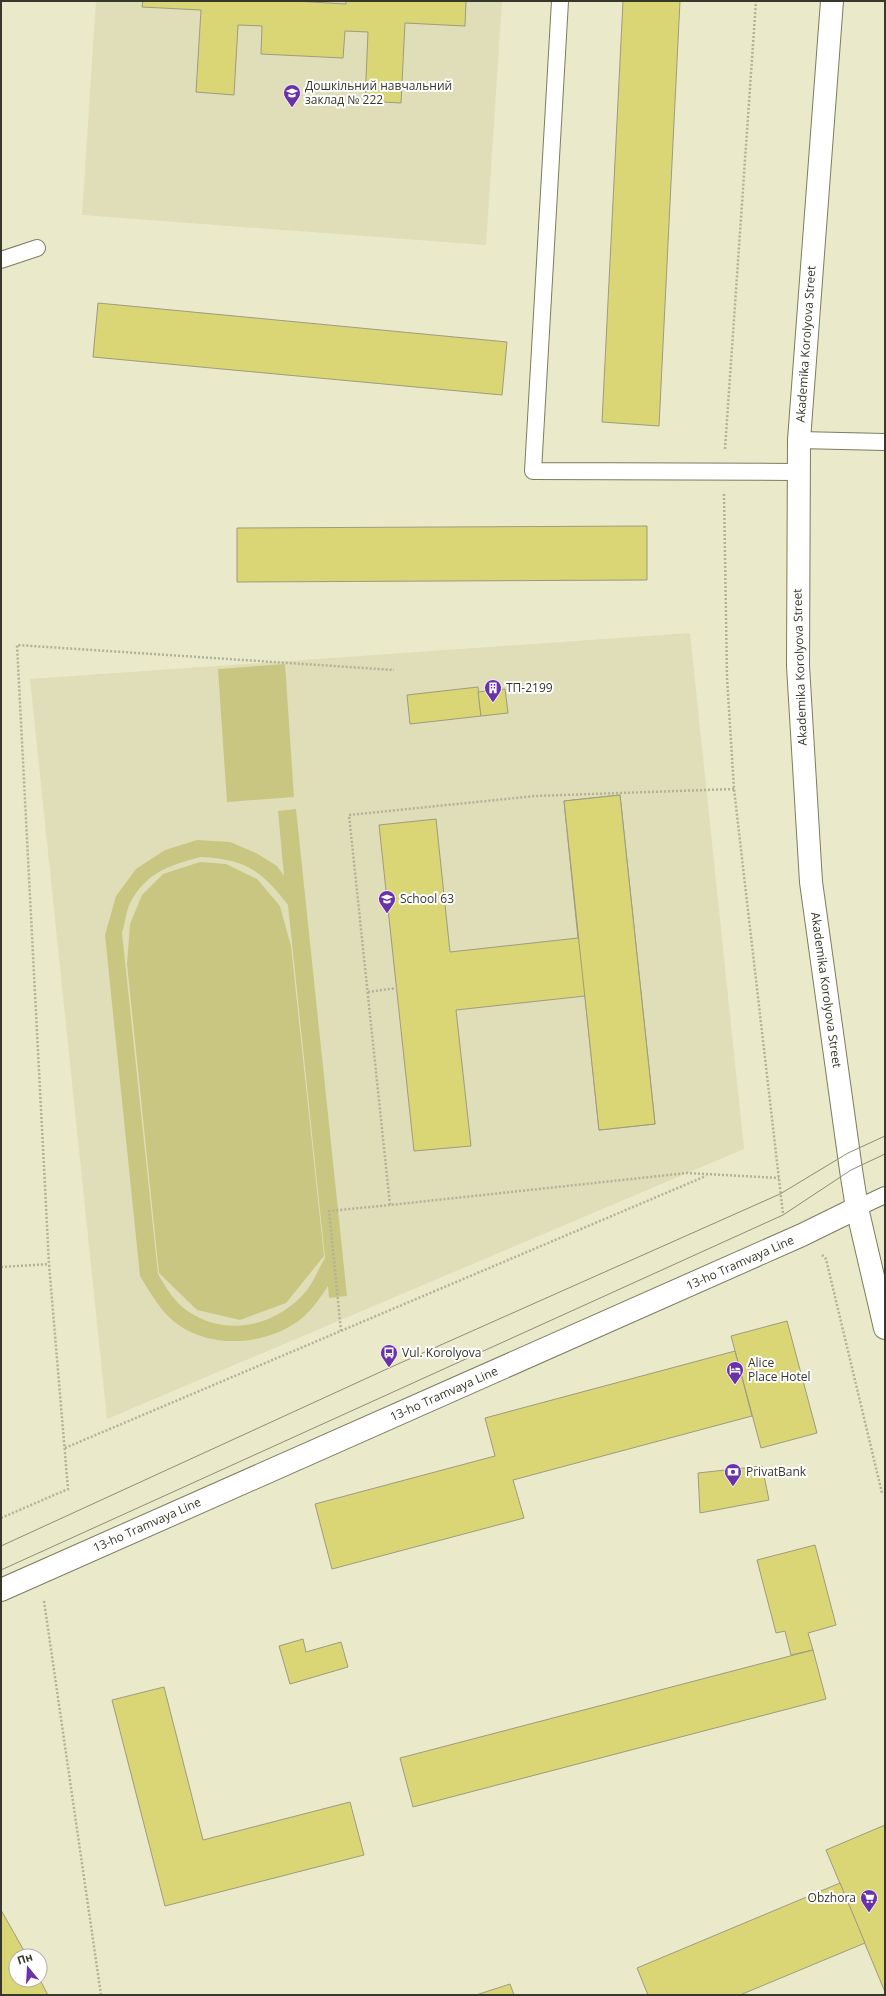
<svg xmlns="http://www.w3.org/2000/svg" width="886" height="1996" font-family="'Open Sans',sans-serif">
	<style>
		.built { fill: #dfdeb8 }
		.green { fill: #c9c681; fill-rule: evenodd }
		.building { fill: #dad575; stroke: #9d9c7f }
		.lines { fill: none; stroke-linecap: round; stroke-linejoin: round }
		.lane-casing { stroke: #7d7c60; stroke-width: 18 }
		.street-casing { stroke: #7d7c60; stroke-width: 24 }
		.secondary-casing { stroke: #7d7c60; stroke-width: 24 }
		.path { stroke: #b2b298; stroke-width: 2.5; stroke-dasharray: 2 2; stroke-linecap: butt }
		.lane { stroke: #fff; stroke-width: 16 }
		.street { stroke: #fff; stroke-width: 22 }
		.secondary { stroke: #fff; stroke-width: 22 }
		.tram { stroke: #8e8d77; stroke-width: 1 }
		.labels { text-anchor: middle; stroke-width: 4; stroke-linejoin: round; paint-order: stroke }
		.poi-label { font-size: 12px; fill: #37372a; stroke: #fff; text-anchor: start }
		.street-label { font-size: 12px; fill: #37372a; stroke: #fff }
	</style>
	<rect width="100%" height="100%" fill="#eae9ca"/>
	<g class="built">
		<polygon points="96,1 502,1 486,245 82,215"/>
		<polygon points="690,633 744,1149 107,1419 30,679"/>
	</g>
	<g class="green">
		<polygon points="285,664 294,797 227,802 218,669"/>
		<path d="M296 809 347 1296 329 1298 328 1286C320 1298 312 1310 301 1319 267 1345 215 1349 180 1326 162 1314 151 1294 140 1276L105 935 116 896 136 869 165 850 197 840 230 842 256 853 277 866 284 876 278 811ZM201 857C245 859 261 870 288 905L325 1258C319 1268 314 1281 307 1290 279 1325 228 1338 189 1312 175 1303 166 1288 158 1274L122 933C125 924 126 911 130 903 146 873 169 865 201 857Z"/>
		<polygon points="200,862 226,864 257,879 280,906 291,946 324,1256 286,1303 240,1320 197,1310 159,1273 127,964 130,924 142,895 163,874"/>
	</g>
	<g class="building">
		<polygon points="143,1 294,1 346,4 346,1 466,1 465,26 405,23 401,103 365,101 368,32 345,31 343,58 261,54 262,26 238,25 234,95 196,92 201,10 142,7"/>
		<polygon points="623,1 680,1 659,426 602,422"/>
		<polygon points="98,303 507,342 502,395 93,357"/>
		<polygon points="647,526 647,580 237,582 237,528"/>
		<polygon points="478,687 481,716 410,724 407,695"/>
		<polygon points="505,689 508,713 481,716 478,692"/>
		<polygon points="620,795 655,1124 599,1130 585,996 456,1010 471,1146 414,1151 379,825 436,819 450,952 578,938 564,801"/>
		<polygon points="620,795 655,1124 599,1130 564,801"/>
		<polygon points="787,1321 817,1433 761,1448 731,1336"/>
		<polygon points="735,1351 752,1416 513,1480 524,1518 332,1569 315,1504 495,1456 485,1418"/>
		<polygon points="762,1466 769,1500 700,1513 698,1473"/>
		<polygon points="815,1545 836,1625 808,1633 813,1650 791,1655 785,1631 776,1633 757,1560"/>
		<polygon points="303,1639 306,1652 341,1642 348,1667 290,1684 279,1646"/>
		<polygon points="813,1650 826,1699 413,1807 400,1758"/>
		<polygon points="164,1687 203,1840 350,1802 364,1855 165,1906 112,1700"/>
		<polygon points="885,1825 885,1992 826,1850"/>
		<polygon points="840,1883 865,1943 740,1995 648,1995 637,1968"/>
		<polygon points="1,1910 27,1956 16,1956 16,1980 40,1980 48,1995 1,1995"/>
		<polygon points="510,1984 514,1995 476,1995"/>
	</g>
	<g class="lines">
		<defs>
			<g id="lane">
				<polyline points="560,1 533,471 798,472"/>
				<polyline points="1,260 37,248"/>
				<polyline points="799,440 885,442"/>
				<polyline points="857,1208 885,1195"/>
			</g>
			<polyline id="street" points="1,1590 802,1235 857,1208"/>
			<polyline id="secondary" points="832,1 799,440 798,666 811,882 851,1170 857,1208 885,1328"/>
		</defs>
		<use href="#lane" class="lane-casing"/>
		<use href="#street" class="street-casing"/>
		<use href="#secondary" class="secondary-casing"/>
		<g class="path">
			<polyline points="725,449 756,1"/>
			<polyline points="724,494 727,678 734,789 783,1214"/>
			<polyline points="734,789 535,796 349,815 390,1205 687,1173 779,1178"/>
			<polyline points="368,992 397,988"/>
			<polyline points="822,1255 826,1259 882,1493"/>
			<polyline points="1,1267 49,1264"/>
			<polyline points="341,1331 329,1211 390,1205"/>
			<polyline points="65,1448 706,1176"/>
			<polyline points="1,1518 68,1489 49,1264 17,645 394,670"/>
			<polyline points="44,1601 101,1995"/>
		</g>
		<use href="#lane" class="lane"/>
		<use href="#street" class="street"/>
		<use href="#secondary" class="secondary"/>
		<g class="tram">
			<polyline points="1,1546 389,1368 780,1194 848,1153 885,1136"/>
			<polyline points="1,1570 783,1215 851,1170 885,1154"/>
		</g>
	</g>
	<defs>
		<symbol id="school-pin" viewBox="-11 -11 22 30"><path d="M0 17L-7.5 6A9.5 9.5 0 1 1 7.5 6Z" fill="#6a32a9" stroke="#fff"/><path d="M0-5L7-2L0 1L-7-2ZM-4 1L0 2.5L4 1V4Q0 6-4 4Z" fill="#fff"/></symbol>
		<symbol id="building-pin" viewBox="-11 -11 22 30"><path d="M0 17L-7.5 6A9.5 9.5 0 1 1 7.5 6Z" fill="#6a32a9" stroke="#fff"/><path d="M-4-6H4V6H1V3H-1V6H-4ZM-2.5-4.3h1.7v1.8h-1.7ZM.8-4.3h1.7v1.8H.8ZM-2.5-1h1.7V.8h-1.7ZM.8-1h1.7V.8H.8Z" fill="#fff"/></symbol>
		<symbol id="bus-pin" viewBox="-11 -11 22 30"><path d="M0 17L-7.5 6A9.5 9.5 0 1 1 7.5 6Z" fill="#6a32a9" stroke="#fff"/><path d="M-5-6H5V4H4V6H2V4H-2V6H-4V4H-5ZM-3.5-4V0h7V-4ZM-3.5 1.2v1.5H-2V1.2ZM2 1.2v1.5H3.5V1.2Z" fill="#fff"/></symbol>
		<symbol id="hotel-pin" viewBox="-11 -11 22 30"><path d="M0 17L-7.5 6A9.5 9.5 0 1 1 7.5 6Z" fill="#6a32a9" stroke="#fff"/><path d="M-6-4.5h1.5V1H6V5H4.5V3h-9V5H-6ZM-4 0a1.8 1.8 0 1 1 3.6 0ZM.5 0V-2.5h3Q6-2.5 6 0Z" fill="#fff"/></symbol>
		<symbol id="bank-pin" viewBox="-11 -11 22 30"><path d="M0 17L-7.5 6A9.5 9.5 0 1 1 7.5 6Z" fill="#6a32a9" stroke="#fff"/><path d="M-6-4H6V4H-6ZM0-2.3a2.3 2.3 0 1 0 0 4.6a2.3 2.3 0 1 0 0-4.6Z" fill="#fff"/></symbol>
		<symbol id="supermarket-pin" viewBox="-11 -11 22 30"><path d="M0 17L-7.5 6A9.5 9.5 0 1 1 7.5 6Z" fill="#6a32a9" stroke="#fff"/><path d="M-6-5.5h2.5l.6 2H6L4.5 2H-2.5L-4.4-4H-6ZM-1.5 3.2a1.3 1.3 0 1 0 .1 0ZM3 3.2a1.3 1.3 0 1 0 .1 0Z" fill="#fff"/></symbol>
	</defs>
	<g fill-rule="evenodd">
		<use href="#school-pin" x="282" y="83" width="20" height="27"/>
		<use href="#building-pin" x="483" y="678" width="20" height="27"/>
		<use href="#school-pin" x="377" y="889" width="20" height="27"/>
		<use href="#bus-pin" x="379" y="1343" width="20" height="27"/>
		<use href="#hotel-pin" x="725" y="1360" width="20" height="27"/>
		<use href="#bank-pin" x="723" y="1462" width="20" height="27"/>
		<use href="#supermarket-pin" x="859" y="1888" width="20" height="27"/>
	</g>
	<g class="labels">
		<g class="poi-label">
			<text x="305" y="90">Дошкільний навчальний<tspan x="305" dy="14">заклад № 222</tspan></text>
			<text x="506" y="692">ТП-2199</text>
			<text x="400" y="903">School 63</text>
			<text x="402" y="1357">Vul. Korolyova</text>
			<text x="748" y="1367">Alice<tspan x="748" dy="14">Place Hotel</tspan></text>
			<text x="746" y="1476">PrivatBank</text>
			<text x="856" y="1902" text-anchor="end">Obzhora</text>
		</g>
		<g class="street-label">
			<text transform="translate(806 344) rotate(-86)" y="4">Akademika Korolyova Street</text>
			<text transform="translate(800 667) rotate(-92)" y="4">Akademika Korolyova Street</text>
			<text transform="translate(826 990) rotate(82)" y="4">Akademika Korolyova Street</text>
			<text transform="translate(740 1263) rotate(-24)" y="4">13-ho Tramvaya Line</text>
			<text transform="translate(444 1394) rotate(-24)" y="4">13-ho Tramvaya Line</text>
			<text transform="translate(147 1525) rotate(-24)" y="4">13-ho Tramvaya Line</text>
		</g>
	</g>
	<rect width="886" height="1996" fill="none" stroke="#37372a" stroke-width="4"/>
	<g transform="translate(28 1968) rotate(342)"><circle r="19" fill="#ffffff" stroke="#afafaa"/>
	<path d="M0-3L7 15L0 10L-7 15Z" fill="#6a32a9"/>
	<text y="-6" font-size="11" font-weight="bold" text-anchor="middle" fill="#37372a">Пн</text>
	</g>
</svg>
